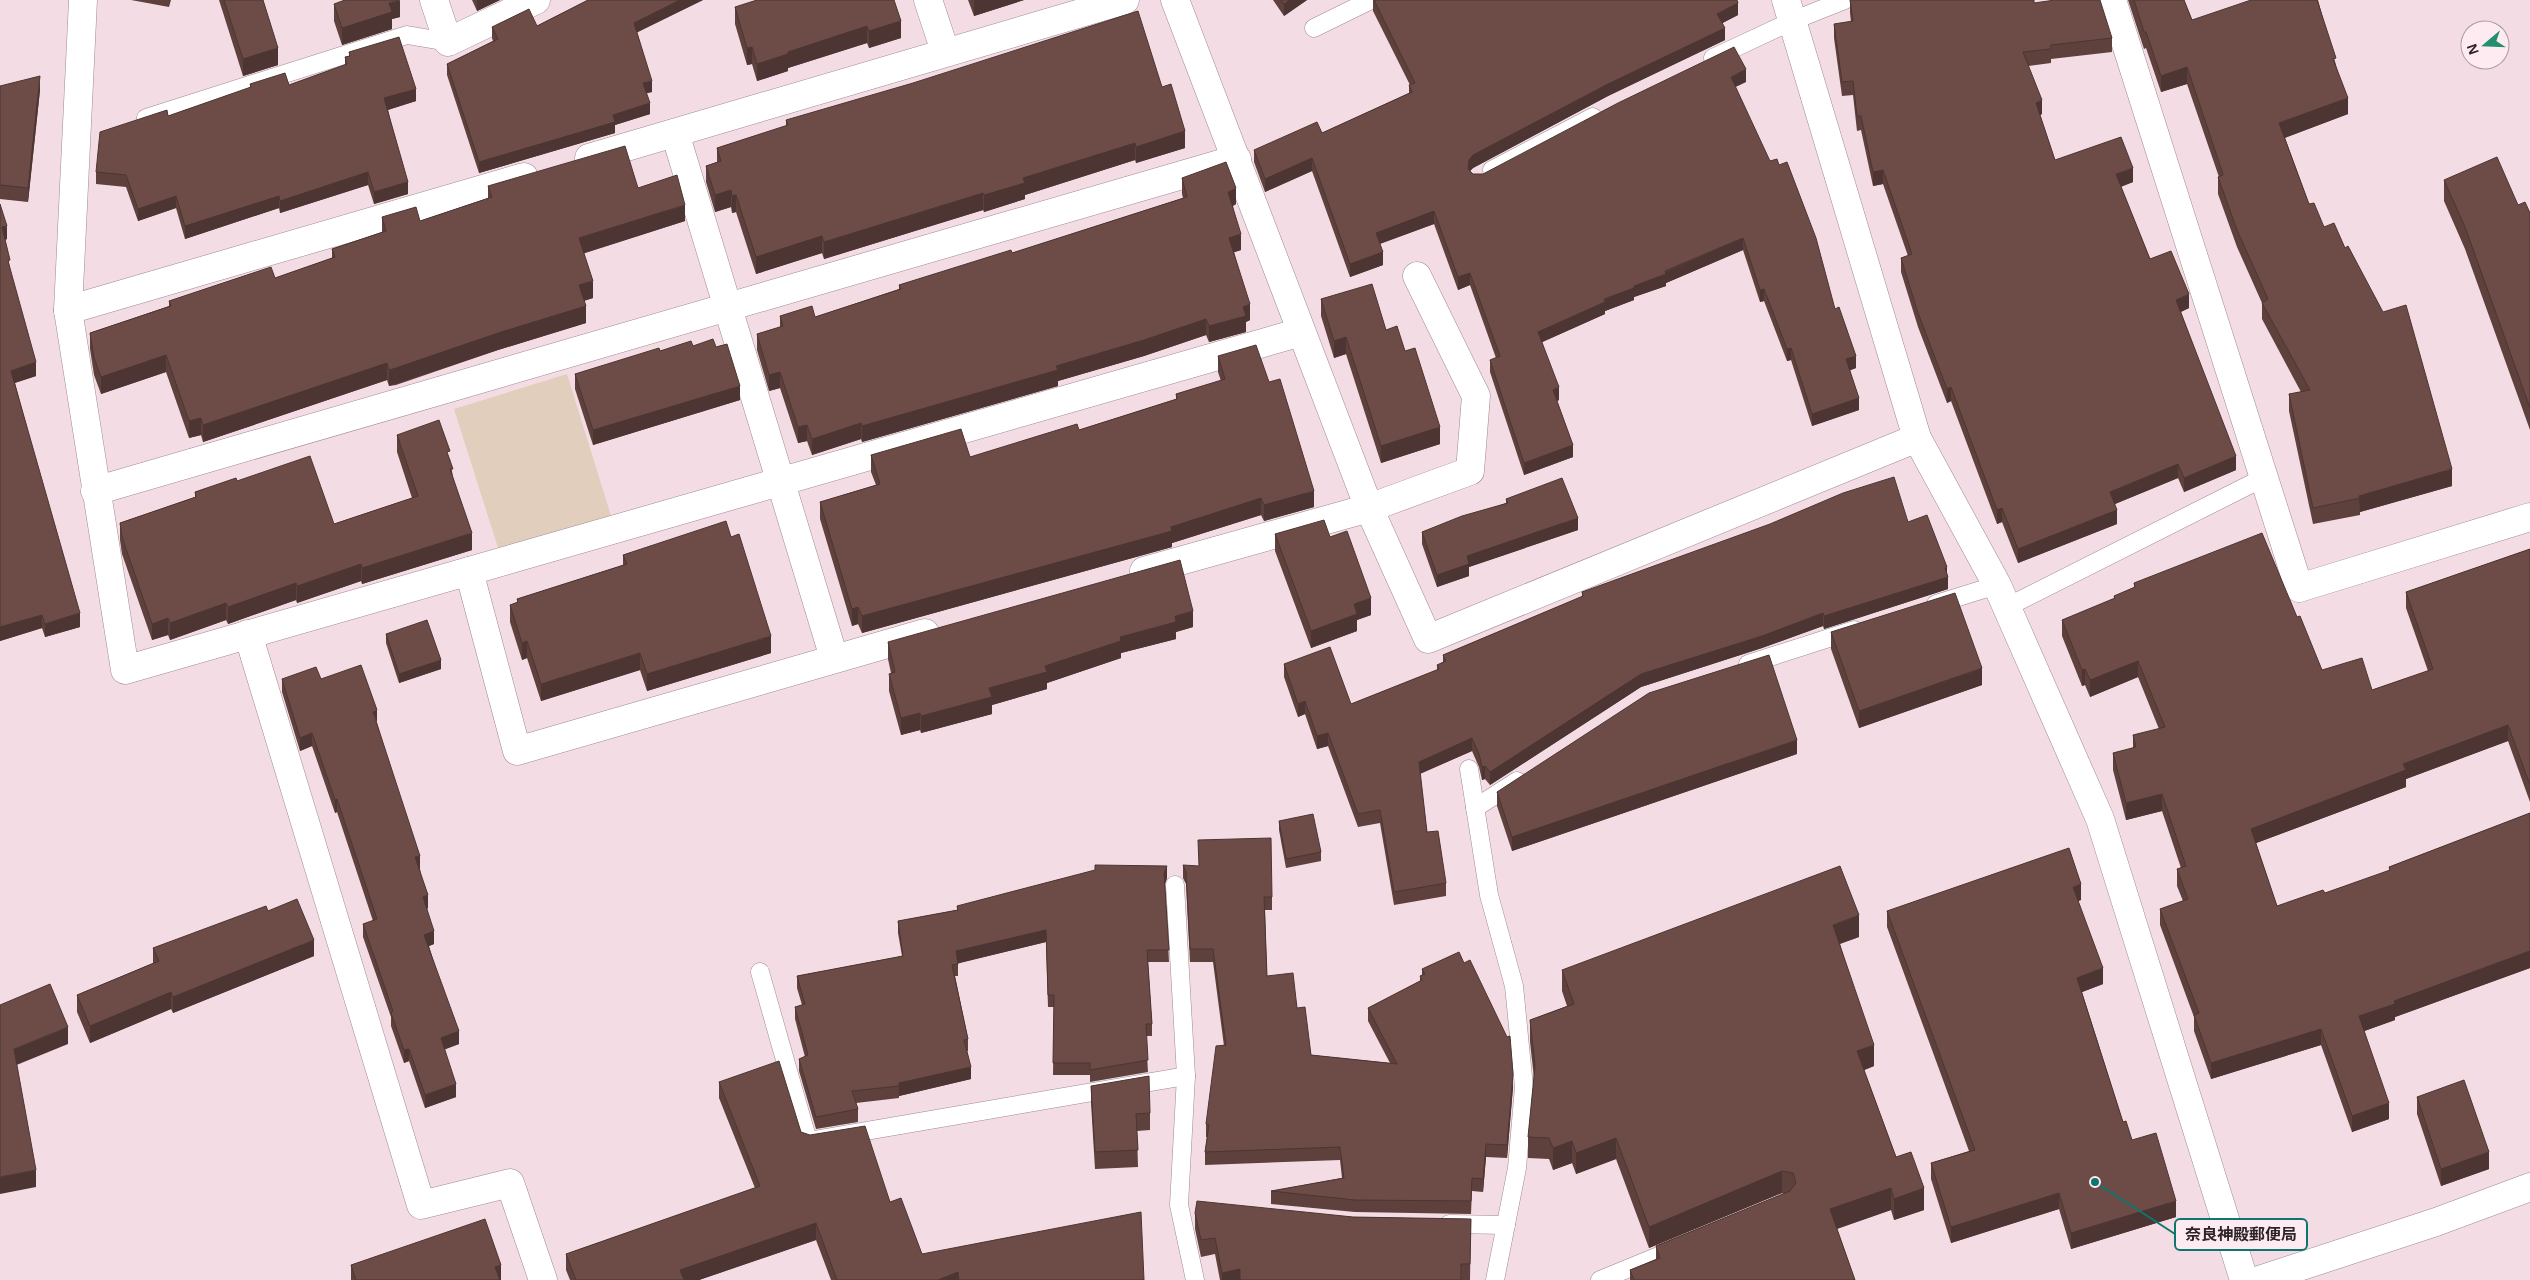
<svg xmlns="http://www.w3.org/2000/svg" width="2530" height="1280" font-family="Helvetica,'Noto Sans JP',sans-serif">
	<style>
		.green { fill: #e1cebd }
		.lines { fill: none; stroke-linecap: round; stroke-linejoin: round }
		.service-casing { stroke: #9f8991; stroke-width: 19 }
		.minor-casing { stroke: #9f8991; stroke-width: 29 }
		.service { stroke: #fff; stroke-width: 18 }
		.minor { stroke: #fff; stroke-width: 28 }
		.wall { fill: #5e413d }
		.shaded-wall { fill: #4c3532 }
		.building { fill: #6d4c47; stroke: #4c3532 }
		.leader { fill: none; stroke: #0f766e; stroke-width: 2 }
		.callout-dot { fill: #0f766e; stroke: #feebf2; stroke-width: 2 }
		.callout { fill: #feebf2; stroke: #0f766e; stroke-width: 2 }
		.callout-label { font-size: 16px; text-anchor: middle; font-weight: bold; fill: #2d2427 }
	</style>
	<rect width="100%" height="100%" fill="#f4dce5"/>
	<polygon class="green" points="567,374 612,519 500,554 454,409"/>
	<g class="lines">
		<defs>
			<g id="service">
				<polyline points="1314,28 1371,0"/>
				<polyline points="1713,58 1792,21 1845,0"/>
				<polyline points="146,118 407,35 448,42"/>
				<polyline points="1492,170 1593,117"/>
				<polyline points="1936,604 1997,585"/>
				<polyline points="2007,607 2263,478"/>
				<polyline points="1748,664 1854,630"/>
				<polyline points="1469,769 1489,895 1514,986 1524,1087 1517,1168 1495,1280"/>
				<polyline points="1475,808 1517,781"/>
				<polyline points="1175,885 1186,1076 1179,1205 1195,1280"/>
				<polyline points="760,972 808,1141 1186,1076"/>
				<polyline points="1449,1224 1506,1225"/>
				<polyline points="1600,1280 1678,1248"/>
			</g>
			<g id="minor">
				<polyline points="83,0 68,310 125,670 1301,332"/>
				<polyline points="434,0 448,42 536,0"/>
				<polyline points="928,0 945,51"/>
				<polyline points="1175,0 1369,508 1428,639 1917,438"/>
				<polyline points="1786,0 1917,438 1997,585 2100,819 2244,1280"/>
				<polyline points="2112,0 2299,588 2530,517"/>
				<polyline points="675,133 834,658"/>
				<polyline points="589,158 1125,0"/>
				<polyline points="68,310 524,177"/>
				<polyline points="95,491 1237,159"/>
				<polyline points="469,571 517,751 925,633"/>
				<polyline points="1144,571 1369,508 1470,471 1476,396 1417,276"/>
				<polyline points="248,634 421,1205 510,1183 543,1280"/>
				<polyline points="2259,1280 2436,1222 2530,1187"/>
			</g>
		</defs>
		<use href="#service" class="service-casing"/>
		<use href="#minor" class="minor-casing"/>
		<use href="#service" class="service"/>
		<use href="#minor" class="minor"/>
	</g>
	<g class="wall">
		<polygon points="131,0 171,0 169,7"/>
		<polygon points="219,0 263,0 278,65 243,76"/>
		<polygon points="472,0 500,0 477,11"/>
		<polygon points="588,0 703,0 637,32 652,92 646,93 650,114 615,125 615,133 479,173 447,75 447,64 493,41 492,38 492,27 537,26"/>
		<polygon points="894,0 901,38 869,48 867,43 788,68 788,71 757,81 752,64 747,65 735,24 735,7"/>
		<polygon points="968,0 1024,0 974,16"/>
		<polygon points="1273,0 1307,0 1284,16"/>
		<polygon points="1373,0 1737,0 1738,15 1722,23 1725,40 1608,96 1473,168 1470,171 1473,174 1483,174 1746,82 1735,87 1835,309 1856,368 1850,370 1859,410 1812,426 1791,360 1787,361 1764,301 1760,302 1743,250 1666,283 1666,286 1634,297 1634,300 1605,311 1605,314 1542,342 1559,400 1557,401 1573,457 1524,475 1490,372 1490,360 1496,358 1470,285 1458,290 1434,224 1380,244 1383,265 1350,277 1312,171 1265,192 1254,162 1254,150 1322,133 1409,93 1409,85 1410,85 1373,11"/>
		<polygon points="1850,0 2034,3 2112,38 2112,52 2051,59 2051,63 2028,66 2042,114 2040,115 2055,160 2133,182 2121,187 2150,259 2189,308 2181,312 2236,470 2184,492 2178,478 2115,504 2117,524 2018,563 2002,522 1997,524 1951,401 1947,403 1918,327 1901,272 1901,258 1908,256 1883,184 1873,186 1861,130 1857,131 1853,95 1842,96 1834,38 1834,24 1851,22 1850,13"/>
		<polygon points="2128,0 2184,0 2192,20 2318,0 2336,65 2348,114 2285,138 2309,204 2324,227 2345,248 2452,486 2360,512 2360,515 2313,524 2289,411 2289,394 2301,392 2262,319 2262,303 2237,247 2218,194 2218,177 2219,177 2187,84 2161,92 2146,48 2144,49"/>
		<polygon points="334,4 400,17 392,19 392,29 342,45 334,21"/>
		<polygon points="349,52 416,101 388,110 408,194 374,204 368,185 280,213 279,208 185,239 176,208 138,221 126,187 96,184 96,172 168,116 250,88 250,84 289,85 345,65 345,57 349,56"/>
		<polygon points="0,86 40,90 28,202 0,199"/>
		<polygon points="1162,87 1185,148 1136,163 1135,160 1025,195 1025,199 984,212 983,210 824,259 822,253 756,274 736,212 732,213 731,207 715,212 706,182 706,166 717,162 717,148 786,126 786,120"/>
		<polygon points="1182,178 1236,204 1233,206 1241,250 1234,252 1250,320 1246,322 1246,332 1209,342 1206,335 1144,356 1058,381 1058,386 862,442 861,439 812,455 807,441 798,443 780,388 769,391 757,350 757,334 780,327 780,316 815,317 899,289 899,285 1012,253 1183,198 1182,194"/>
		<polygon points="2444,180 2518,205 2530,213 2530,430 2465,249 2444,201"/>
		<polygon points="488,186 638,188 685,221 584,253 593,298 584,301 586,323 498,350 396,385 389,386 387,380 203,442 201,435 189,438 166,372 101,394 94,375 90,349 90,333 169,306 169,301 275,278 332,258 332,249 382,232 382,217 420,221 488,198"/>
		<polygon points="0,204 7,239 5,240 10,269 36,376 15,383 80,627 45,637 42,628 0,641"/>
		<polygon points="1321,299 1386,330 1405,351 1440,444 1381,463 1346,354 1334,358 1321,316"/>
		<polygon points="693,346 716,347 740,400 593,445 575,389 575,374 660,351"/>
		<polygon points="1218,356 1314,507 1264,521 1261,515 1172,543 1172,547 862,633 858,624 852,626 820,519 820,502 876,485 871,472 871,455 970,457 1079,430 1176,399 1176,394 1221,381 1218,372"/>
		<polygon points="397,435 450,459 453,477 472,550 362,584 361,581 297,603 296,600 228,624 226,620 170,640 168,635 152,640 122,554 120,540 120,523 195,497 195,492 237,481 334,524 412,498 397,452"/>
		<polygon points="1506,499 1578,530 1469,567 1469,576 1437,587 1422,544 1422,532 1506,503"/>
		<polygon points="1908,522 1947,573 1948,589 1824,629 1823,626 1762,648 1641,687 1490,785 1485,779 1482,780 1479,767 1472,751 1420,774 1427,832 1446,883 1446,896 1394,905 1380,823 1358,827 1328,746 1317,749 1305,714 1298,717 1284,677 1284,664 1351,704 1437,670 1437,665 1443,662 1443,655 1582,597 1582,592"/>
		<polygon points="1275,534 1330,537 1371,615 1357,620 1357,631 1311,648 1275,551"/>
		<polygon points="2530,549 2530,802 2508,741 2406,779 2406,787 2256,843 2277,906 2325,893 2389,871 2389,867 2530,813 2530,968 2395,1017 2395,1020 2364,1031 2389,1119 2352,1132 2321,1045 2211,1079 2194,1031 2194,1017 2160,925 2160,909 2183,901 2177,886 2177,869 2181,868 2162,811 2126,820 2113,770 2113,753 2133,748 2133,735 2159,729 2138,677 2090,697 2085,685 2082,686 2062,636 2062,620 2114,599 2114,596 2134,588 2134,583 2297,617 2322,670 2372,690 2428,671 2406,608 2406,592"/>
		<polygon points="623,555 771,653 647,691 640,670 541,701 527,658 522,660 510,622 510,605 517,603 517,599 623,565"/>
		<polygon points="1193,627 1176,632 1176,639 1121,653 1121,658 1047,683 1047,689 992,705 992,714 921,733 920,730 901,735 889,691 889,674 891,673 888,659 888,642"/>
		<polygon points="1831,632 1982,685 1859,728 1831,649"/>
		<polygon points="386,634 441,669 399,683 386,643"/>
		<polygon points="282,679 321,679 377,723 420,869 428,908 427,909 434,944 429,946 459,1044 444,1049 456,1097 425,1108 409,1061 404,1063 391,1026 391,1017 363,937 363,924 373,921 337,812 335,813 312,746 300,751 282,692"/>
		<polygon points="1797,754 1512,851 1497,806 1497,792"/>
		<polygon points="1279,821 1321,852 1321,861 1286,868 1279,830"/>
		<polygon points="1183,865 1272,897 1272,910 1265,910 1267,976 1297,1008 1311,1055 1390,1063 1368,1021 1368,1008 1420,981 1420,976 1422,975 1422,969 1513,1087 1507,1158 1486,1157 1483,1192 1472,1191 1471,1214 1355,1212 1271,1204 1271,1191 1342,1178 1340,1160 1205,1165 1205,1152 1207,1137 1206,1137 1206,1124 1224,1046 1213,962 1190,962 1186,884 1183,878"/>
		<polygon points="1167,878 1165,884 1169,962 1148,962 1152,1024 1152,1036 1146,1036 1148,1072 1090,1082 1090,1075 1053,1075 1054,1007 1048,1007 1046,942 958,963 958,976 955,976 968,1039 968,1051 967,1051 971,1079 899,1096 899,1098 856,1103 858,1109 858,1122 816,1129 799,1071 799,1059 805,1057 795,1019 795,1007 802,1005 797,988 797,976 902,956 898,933 898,921 957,910 957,906"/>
		<polygon points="2081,900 2078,901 2103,984 2082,992 2123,1122 2132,1140 2176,1217 2071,1249 2059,1209 1951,1243 1931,1179 1931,1163 1969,1151 1887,927 1887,911"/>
		<polygon points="268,911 314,956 173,1013 171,1009 90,1043 77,1012 77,995 153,963 153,948"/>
		<polygon points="1859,937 1840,944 1874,1066 1864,1070 1896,1157 1924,1210 1894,1220 1891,1210 1837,1229 1855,1280 1630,1280 1630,1270 1656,1259 1656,1246 1784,1194 1782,1193 1649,1248 1616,1159 1576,1174 1572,1163 1553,1170 1549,1159 1528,1158 1528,1137 1534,1078 1530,1042 1530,1020 1567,1006 1562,991 1562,970"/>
		<polygon points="719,1082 801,1132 890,1202 922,1254 1144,1280 831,1280 816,1240 699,1280 570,1280 566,1270 566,1254 755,1188 719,1098"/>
		<polygon points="1091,1086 1150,1113 1150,1130 1137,1131 1138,1167 1095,1169 1091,1103"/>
		<polygon points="2417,1097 2489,1169 2441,1186 2417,1114"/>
		<polygon points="1195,1213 1353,1217 1471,1219 1470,1280 1220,1280 1215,1254 1201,1257 1195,1229"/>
		<polygon points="351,1265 501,1280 351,1280"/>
	</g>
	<g class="shaded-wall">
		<polygon points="400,0 400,17 392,19 392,29 342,45 342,28 389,3"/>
		<polygon points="477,0 500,0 477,11"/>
		<polygon points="680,0 703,0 634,34 634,23"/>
		<polygon points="974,0 1024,0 974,16"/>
		<polygon points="1290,0 1307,0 1284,16 1284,4"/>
		<polygon points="1738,3 1738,15 1717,26 1717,14"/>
		<polygon points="901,21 901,38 869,48 869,31"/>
		<polygon points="867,26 867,43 788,68 788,71 757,81 757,64 788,52"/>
		<polygon points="1725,28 1725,40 1608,96 1473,168 1469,172 1469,160 1473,155 1608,84"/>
		<polygon points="752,47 752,64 747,65 747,48"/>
		<polygon points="278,48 278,65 243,76 243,59"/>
		<polygon points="2187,67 2187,84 2161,92 2161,76"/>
		<polygon points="1746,69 1746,82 1731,89 1731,77"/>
		<polygon points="40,76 40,90 28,202 28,188"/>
		<polygon points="652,81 652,92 643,94 643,83"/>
		<polygon points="416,89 416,101 384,111 384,98"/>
		<polygon points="2348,98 2348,114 2279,140 2279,123"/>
		<polygon points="2042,100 2042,114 2036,117 2036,103"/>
		<polygon points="650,103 650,114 615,125 615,133 479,173 479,162 613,115"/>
		<polygon points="1185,131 1185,148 1136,163 1136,147"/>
		<polygon points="1135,143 1135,160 1025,195 1025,199 984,212 984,195 1023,178"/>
		<polygon points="1312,158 1312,171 1265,192 1265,179"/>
		<polygon points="2133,168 2133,182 2116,188 2116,174"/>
		<polygon points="1883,170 1883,184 1873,186 1873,172"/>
		<polygon points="368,172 368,185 280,213 280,201"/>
		<polygon points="408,182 408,194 374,204 374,192"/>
		<polygon points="1236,188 1236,204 1228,208 1228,192"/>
		<polygon points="731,190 731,207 715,212 715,195"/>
		<polygon points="983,193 983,210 824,259 824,242"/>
		<polygon points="736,195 736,212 732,213 732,196"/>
		<polygon points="176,196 176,208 138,221 138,209"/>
		<polygon points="279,196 279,208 185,239 185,226"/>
		<polygon points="685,205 685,221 579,255 579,238"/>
		<polygon points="1434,211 1434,224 1376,245 1376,233"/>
		<polygon points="7,226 7,239 2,241 2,227"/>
		<polygon points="1241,234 1241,250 1229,254 1229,238"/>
		<polygon points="822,236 822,253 756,274 756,257"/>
		<polygon points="1743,238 1743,250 1666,283 1666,286 1634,297 1634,300 1605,311 1605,314 1538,344 1538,332 1634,286"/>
		<polygon points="1383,252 1383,265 1350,277 1350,264"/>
		<polygon points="1470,273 1470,285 1458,290 1458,277"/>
		<polygon points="593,281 593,298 579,302 579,285"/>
		<polygon points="1764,289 1764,301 1760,302 1760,290"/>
		<polygon points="2189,294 2189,308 2176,314 2176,300"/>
		<polygon points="1250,304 1250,320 1246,322 1246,332 1209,342 1209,326 1243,307"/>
		<polygon points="586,306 586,323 498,350 389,386 389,370 498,333"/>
		<polygon points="1206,319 1206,335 1144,356 1058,381 1058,386 862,442 862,426"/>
		<polygon points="1346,337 1346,354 1334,358 1334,341"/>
		<polygon points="1791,348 1791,360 1787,361 1787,349"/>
		<polygon points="166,355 166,372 101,394 101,377"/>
		<polygon points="1856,356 1856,368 1846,372 1846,359"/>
		<polygon points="36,362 36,376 11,384 11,371"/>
		<polygon points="387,363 387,380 203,442 203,425"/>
		<polygon points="780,372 780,388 769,391 769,375"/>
		<polygon points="740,386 740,400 593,445 593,430"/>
		<polygon points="1559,387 1559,400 1553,402 1553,390"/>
		<polygon points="1951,387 1951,401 1947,403 1947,389"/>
		<polygon points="1859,398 1859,410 1812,426 1812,414"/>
		<polygon points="201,418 201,435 189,438 189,421"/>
		<polygon points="861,423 861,439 812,455 812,439"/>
		<polygon points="807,425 807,441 798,443 798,427"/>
		<polygon points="1440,427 1440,444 1381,463 1381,446"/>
		<polygon points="1573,445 1573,457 1524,475 1524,463"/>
		<polygon points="2236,456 2236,470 2184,492 2184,478"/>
		<polygon points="2178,464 2178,478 2110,506 2110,492"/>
		<polygon points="2452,469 2452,486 2360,512 2359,496"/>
		<polygon points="1314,491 1314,507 1264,521 1264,505"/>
		<polygon points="1261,498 1261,515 1172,543 1172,547 862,633 862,616 1171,527"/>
		<polygon points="2002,508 2002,522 1997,524 1997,510"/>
		<polygon points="2117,510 2117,524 2018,563 2018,549"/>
		<polygon points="1578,518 1578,530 1469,567 1469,576 1437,587 1437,575 1467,556"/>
		<polygon points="472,533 472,550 362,584 362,568"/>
		<polygon points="361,564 361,581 297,603 297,586"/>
		<polygon points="1947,567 1947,577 1948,577 1948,589 1824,629 1824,616"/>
		<polygon points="296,583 296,600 228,624 228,607"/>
		<polygon points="1371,598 1371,615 1357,620 1357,631 1311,648 1311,631 1354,604"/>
		<polygon points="226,603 226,620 170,640 170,623"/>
		<polygon points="858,607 858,624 852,626 852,609"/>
		<polygon points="1193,611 1193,627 1176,632 1176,639 1121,653 1121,658 1047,683 1047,689 992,705 992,714 921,733 921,716 1120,637 1175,616"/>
		<polygon points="80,613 80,627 45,637 45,624"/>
		<polygon points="1823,613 1823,626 1762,648 1641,687 1490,785 1490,772 1641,674"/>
		<polygon points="42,615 42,628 0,641 0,627"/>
		<polygon points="168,618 168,635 152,640 152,624"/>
		<polygon points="771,636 771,653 647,691 647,674"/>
		<polygon points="527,641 527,658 522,660 522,643"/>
		<polygon points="640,653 640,670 541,701 541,684"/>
		<polygon points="441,660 441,669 399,683 399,674"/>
		<polygon points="2138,661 2138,677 2090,697 2090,680"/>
		<polygon points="1982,668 1982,685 1859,728 1859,711"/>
		<polygon points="2085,669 2085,685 2082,686 2082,670"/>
		<polygon points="1305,701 1305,714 1298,717 1298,704"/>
		<polygon points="377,710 377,723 373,712"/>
		<polygon points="920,713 920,730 901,735 901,718"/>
		<polygon points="2508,725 2508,741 2406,779 2406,787 2251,845 2251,829 2403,764"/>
		<polygon points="312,733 312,746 300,751 300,738"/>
		<polygon points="1328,733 1328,746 1317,749 1317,736"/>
		<polygon points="1472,738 1472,751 1419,774 1419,762"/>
		<polygon points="1797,740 1797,754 1512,851 1512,837"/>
		<polygon points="1485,766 1485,779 1482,780 1482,767"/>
		<polygon points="2162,794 2162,811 2126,820 2126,803"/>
		<polygon points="337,799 337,812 335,813 335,800"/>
		<polygon points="420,856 420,869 415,870 415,857"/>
		<polygon points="1167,866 1167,878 1164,886 1164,873"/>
		<polygon points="2081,884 2081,900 2073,903 2073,887"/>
		<polygon points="428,895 428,908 423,910 423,897"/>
		<polygon points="1859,915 1859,937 1833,946 1833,925"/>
		<polygon points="1046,930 1046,942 956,964 956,951"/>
		<polygon points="434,931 434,944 424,948 424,935"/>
		<polygon points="314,940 314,956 173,1013 173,997"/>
		<polygon points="2530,951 2530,968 2395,1017 2395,1020 2359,1033 2359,1016 2394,1001"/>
		<polygon points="2103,968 2103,984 2077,994 2077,978"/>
		<polygon points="171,992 171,1009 90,1043 90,1026"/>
		<polygon points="68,1027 68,1044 14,1066 14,1049"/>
		<polygon points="2321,1029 2321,1045 2211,1079 2211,1063"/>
		<polygon points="459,1031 459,1044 441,1051 441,1038"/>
		<polygon points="1874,1045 1874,1066 1857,1073 1857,1051"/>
		<polygon points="409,1049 409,1061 404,1063 404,1050"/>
		<polygon points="971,1067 971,1079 899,1096 899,1083"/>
		<polygon points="1513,1074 1513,1087 1507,1158 1507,1145"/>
		<polygon points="456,1084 456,1097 425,1108 425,1095"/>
		<polygon points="2389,1103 2389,1119 2352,1132 2352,1116"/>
		<polygon points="1616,1138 1616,1159 1576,1174 1576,1153"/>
		<polygon points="1572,1141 1572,1163 1553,1170 1553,1148"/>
		<polygon points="1486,1144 1486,1157 1483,1192 1483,1179"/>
		<polygon points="2489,1152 2489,1169 2441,1186 2441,1169"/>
		<polygon points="36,1170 36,1187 0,1194 0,1177"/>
		<polygon points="1782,1171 1782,1193 1649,1248 1649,1227"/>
		<polygon points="1891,1188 1891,1210 1830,1231 1830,1209"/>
		<polygon points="1924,1188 1924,1210 1894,1220 1894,1199"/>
		<polygon points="2059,1193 2059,1209 1951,1243 1951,1227"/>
		<polygon points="2176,1201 2176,1217 2071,1249 2071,1233"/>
		<polygon points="816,1223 816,1240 699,1280 680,1280 680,1270"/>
		<polygon points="501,1265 501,1280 495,1280 495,1267"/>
		<polygon points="1240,1269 1240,1280 1222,1280 1222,1273"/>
		<polygon points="958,1272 958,1280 938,1280"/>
	</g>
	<g class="building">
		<polygon points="224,0 263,0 278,48 243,59"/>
		<polygon points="345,0 399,0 389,3 392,12 342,28 334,4"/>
		<polygon points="588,0 680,0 634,23 652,81 643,83 650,103 613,115 615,122 479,162 447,64 498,39 492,27 529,9 537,26"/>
		<polygon points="757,0 894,0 901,21 869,31 867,26 788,52 788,54 757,64 752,47 747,48 735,7"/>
		<polygon points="1281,0 1290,0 1284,4"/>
		<polygon points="1374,0 1737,0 1738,3 1717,14 1725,28 1608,84 1473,155 1469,160 1468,169 1473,174 1483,174 1618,103 1734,47 1746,69 1731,77 1770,161 1777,159 1779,165 1787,162 1816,238 1835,309 1839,307 1856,356 1846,359 1859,398 1812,414 1791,348 1787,349 1764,289 1760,290 1743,238 1665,271 1666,274 1634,286 1634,288 1604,299 1605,302 1538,332 1559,387 1553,390 1573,445 1524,463 1490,360 1500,356 1470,273 1458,277 1434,211 1376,233 1383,252 1350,264 1312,158 1265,179 1254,150 1317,122 1322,133 1412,92 1409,85 1415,83"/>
		<polygon points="1850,0 2034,0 2034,3 2055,0 2100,0 2112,38 2051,45 2051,49 2023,52 2042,100 2036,103 2055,160 2121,137 2133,168 2116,174 2150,259 2171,251 2189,294 2176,300 2236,456 2184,478 2178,464 2110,492 2117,510 2018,549 2002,508 1997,510 1951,387 1947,389 1918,313 1901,258 1912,254 1883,170 1873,172 1861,116 1857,116 1853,81 1842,82 1834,24 1853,21"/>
		<polygon points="2134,0 2184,0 2192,20 2251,0 2317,0 2336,58 2333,59 2348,98 2279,123 2309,204 2314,203 2324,227 2334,223 2345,248 2348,246 2383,312 2406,305 2452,469 2359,496 2360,498 2313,508 2289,394 2310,390 2262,303 2268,299 2237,230 2218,177 2223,175 2220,165 2187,67 2161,76 2146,32 2144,32"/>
		<polygon points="1138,11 1162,87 1171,84 1185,131 1136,147 1135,143 1023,178 1025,183 984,195 983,193 824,242 822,236 756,257 736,195 732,196 731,190 715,195 706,166 721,161 717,148 788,125 786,120 913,83"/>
		<polygon points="399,37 416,89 384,98 408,182 374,192 368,172 280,201 279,196 185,226 176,196 138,209 126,175 96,172 100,132 167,110 168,116 251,87 250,84 285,73 289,85 347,64 345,57 350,56 349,52"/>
		<polygon points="40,76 28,188 0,185 0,86"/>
		<polygon points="625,146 638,188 677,175 685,205 579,238 593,281 579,285 586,306 498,333 396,368 389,370 387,363 203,425 201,418 189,421 166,355 101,377 94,358 90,333 171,306 169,301 271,267 275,278 335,257 332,249 386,231 382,217 416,207 420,221 492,197 488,186"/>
		<polygon points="2497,157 2518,205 2525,202 2530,213 2530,408 2465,227 2444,180"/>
		<polygon points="1226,162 1236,188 1228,192 1241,234 1229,238 1250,304 1243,307 1246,316 1209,326 1206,319 1144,340 1056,366 1058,370 862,426 861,423 812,439 807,425 798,427 780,372 769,375 757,334 783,326 780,316 812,306 815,317 901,289 899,285 1011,250 1012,253 1187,197 1182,178"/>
		<polygon points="0,204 7,226 2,227 10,260 8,261 36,362 11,371 80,613 45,624 42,615 0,627"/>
		<polygon points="1372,284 1386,330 1397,326 1405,351 1415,348 1440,427 1381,446 1346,337 1334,341 1321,299"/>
		<polygon points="713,339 716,347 727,344 740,386 593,430 575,374 659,348 660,351 691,341 693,346"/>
		<polygon points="1256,345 1269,382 1280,379 1314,491 1264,505 1261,498 1171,527 1172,531 862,616 858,607 852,609 820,502 880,484 871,455 961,429 970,457 1077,424 1079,430 1177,399 1176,394 1225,379 1218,356"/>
		<polygon points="439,420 450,451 447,452 453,469 450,469 472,533 362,568 361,564 297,586 296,583 228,607 226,603 170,623 168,618 152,624 122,537 120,523 196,497 195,492 236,478 237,481 310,456 334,524 418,496 397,435"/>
		<polygon points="1894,477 1908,522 1927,515 1947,567 1945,568 1948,577 1824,616 1823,613 1762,636 1641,674 1490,772 1485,766 1482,767 1479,754 1472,738 1419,762 1427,832 1438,831 1446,883 1394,892 1380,810 1358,814 1328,733 1317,736 1305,701 1298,704 1284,664 1330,647 1351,704 1439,669 1437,665 1446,661 1443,655 1583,596 1582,592 1770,524 1843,493"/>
		<polygon points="1562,478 1578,518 1467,556 1469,564 1437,575 1422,532 1462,516 1508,503 1506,499"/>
		<polygon points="1324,520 1330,537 1347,531 1371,598 1354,604 1357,614 1311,631 1275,534"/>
		<polygon points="726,521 731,537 739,534 771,636 647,674 640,653 541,684 527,641 522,643 510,605 518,602 517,599 627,564 623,555"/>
		<polygon points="2262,533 2297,617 2300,616 2322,670 2362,658 2372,690 2433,669 2406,592 2530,549 2530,785 2508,725 2403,764 2406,770 2251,829 2277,906 2323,890 2325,893 2390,870 2389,867 2530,813 2530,951 2394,1001 2395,1004 2359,1016 2389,1103 2352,1116 2321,1029 2211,1063 2194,1015 2199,1013 2160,909 2188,899 2177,869 2186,866 2162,794 2126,803 2113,753 2136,747 2133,735 2165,727 2138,661 2090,680 2085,669 2082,670 2062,620 2115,598 2114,596 2135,587 2134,583"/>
		<polygon points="1180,560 1193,611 1175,616 1176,622 1120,637 1121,641 1045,666 1047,672 989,688 992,697 921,716 920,713 901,718 889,674 895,672 888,642"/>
		<polygon points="1955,593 1982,668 1859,711 1831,632"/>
		<polygon points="427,620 441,660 399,674 386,634"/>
		<polygon points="1769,655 1797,740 1512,837 1497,792 1649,693"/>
		<polygon points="361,665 377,710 373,712 420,856 415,857 428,895 423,897 434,931 424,935 459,1031 441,1038 456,1084 425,1095 409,1049 404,1050 391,1013 393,1011 363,924 377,919 337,799 335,800 312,733 300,738 282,679 316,667 321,679"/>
		<polygon points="1313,814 1321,852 1286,859 1279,821"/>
		<polygon points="1271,838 1272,897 1264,897 1267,976 1293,973 1297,1008 1305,1007 1311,1055 1397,1064 1368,1008 1422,980 1420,976 1425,974 1422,969 1459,952 1464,963 1470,960 1507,1037 1510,1036 1513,1074 1507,1145 1486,1144 1483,1179 1472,1178 1471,1201 1355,1200 1271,1191 1344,1178 1340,1147 1205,1152 1209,1125 1206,1124 1216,1046 1226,1045 1213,949 1190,949 1186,872 1183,865 1199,866 1198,840"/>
		<polygon points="2069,848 2081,884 2073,887 2103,968 2077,978 2123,1122 2126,1121 2132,1140 2156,1133 2176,1201 2071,1233 2059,1193 1951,1227 1931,1163 1975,1150 1887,911"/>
		<polygon points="1095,865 1167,866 1164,873 1169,950 1147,950 1152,1024 1146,1024 1148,1060 1090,1070 1090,1063 1053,1063 1054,995 1048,995 1046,930 956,951 958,964 952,965 968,1039 964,1040 971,1067 899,1083 899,1086 852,1091 858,1109 816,1117 799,1059 808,1055 795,1007 805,1004 797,976 903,956 898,921 958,910 957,906 1095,870"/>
		<polygon points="1840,866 1859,915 1833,925 1874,1045 1857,1051 1896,1157 1911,1152 1924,1188 1894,1199 1891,1188 1830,1209 1855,1280 1634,1280 1630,1270 1660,1258 1656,1246 1790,1191 1796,1183 1793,1173 1782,1171 1649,1227 1616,1138 1576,1153 1572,1141 1553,1148 1549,1138 1528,1137 1535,1066 1530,1020 1574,1004 1562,970"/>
		<polygon points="297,899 314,940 173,997 171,992 90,1026 77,995 159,961 153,948 266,906 268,911"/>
		<polygon points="50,984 68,1027 14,1049 36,1170 0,1177 0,1005"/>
		<polygon points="779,1061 801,1132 810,1135 865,1126 890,1202 901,1198 922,1254 1141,1212 1144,1280 959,1280 958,1272 938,1280 837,1280 816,1223 680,1270 684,1280 576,1280 566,1254 760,1186 719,1082"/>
		<polygon points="1149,1076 1150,1113 1136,1114 1138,1150 1095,1152 1091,1086"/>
		<polygon points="2464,1080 2489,1152 2441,1169 2417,1097"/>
		<polygon points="1197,1201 1353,1217 1471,1219 1470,1264 1461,1264 1461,1280 1240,1280 1240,1269 1222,1273 1215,1238 1201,1240 1195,1213"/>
		<polygon points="485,1219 501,1265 495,1267 500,1280 356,1280 351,1265"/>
	</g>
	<path class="leader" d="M2095 1182L2175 1234"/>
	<circle class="callout-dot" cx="2095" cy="1182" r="5"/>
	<rect class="callout" x="2175" y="1219" width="132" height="31" rx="5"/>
	<g class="callout-label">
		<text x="2241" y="1240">奈良神殿郵便局</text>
	</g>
	<g transform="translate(2485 45) rotate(251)"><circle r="24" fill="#feebf2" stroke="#aa9ba1"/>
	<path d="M0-4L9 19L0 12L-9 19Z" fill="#22906f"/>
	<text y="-8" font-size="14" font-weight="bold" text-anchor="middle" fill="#2d2427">N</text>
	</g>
</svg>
